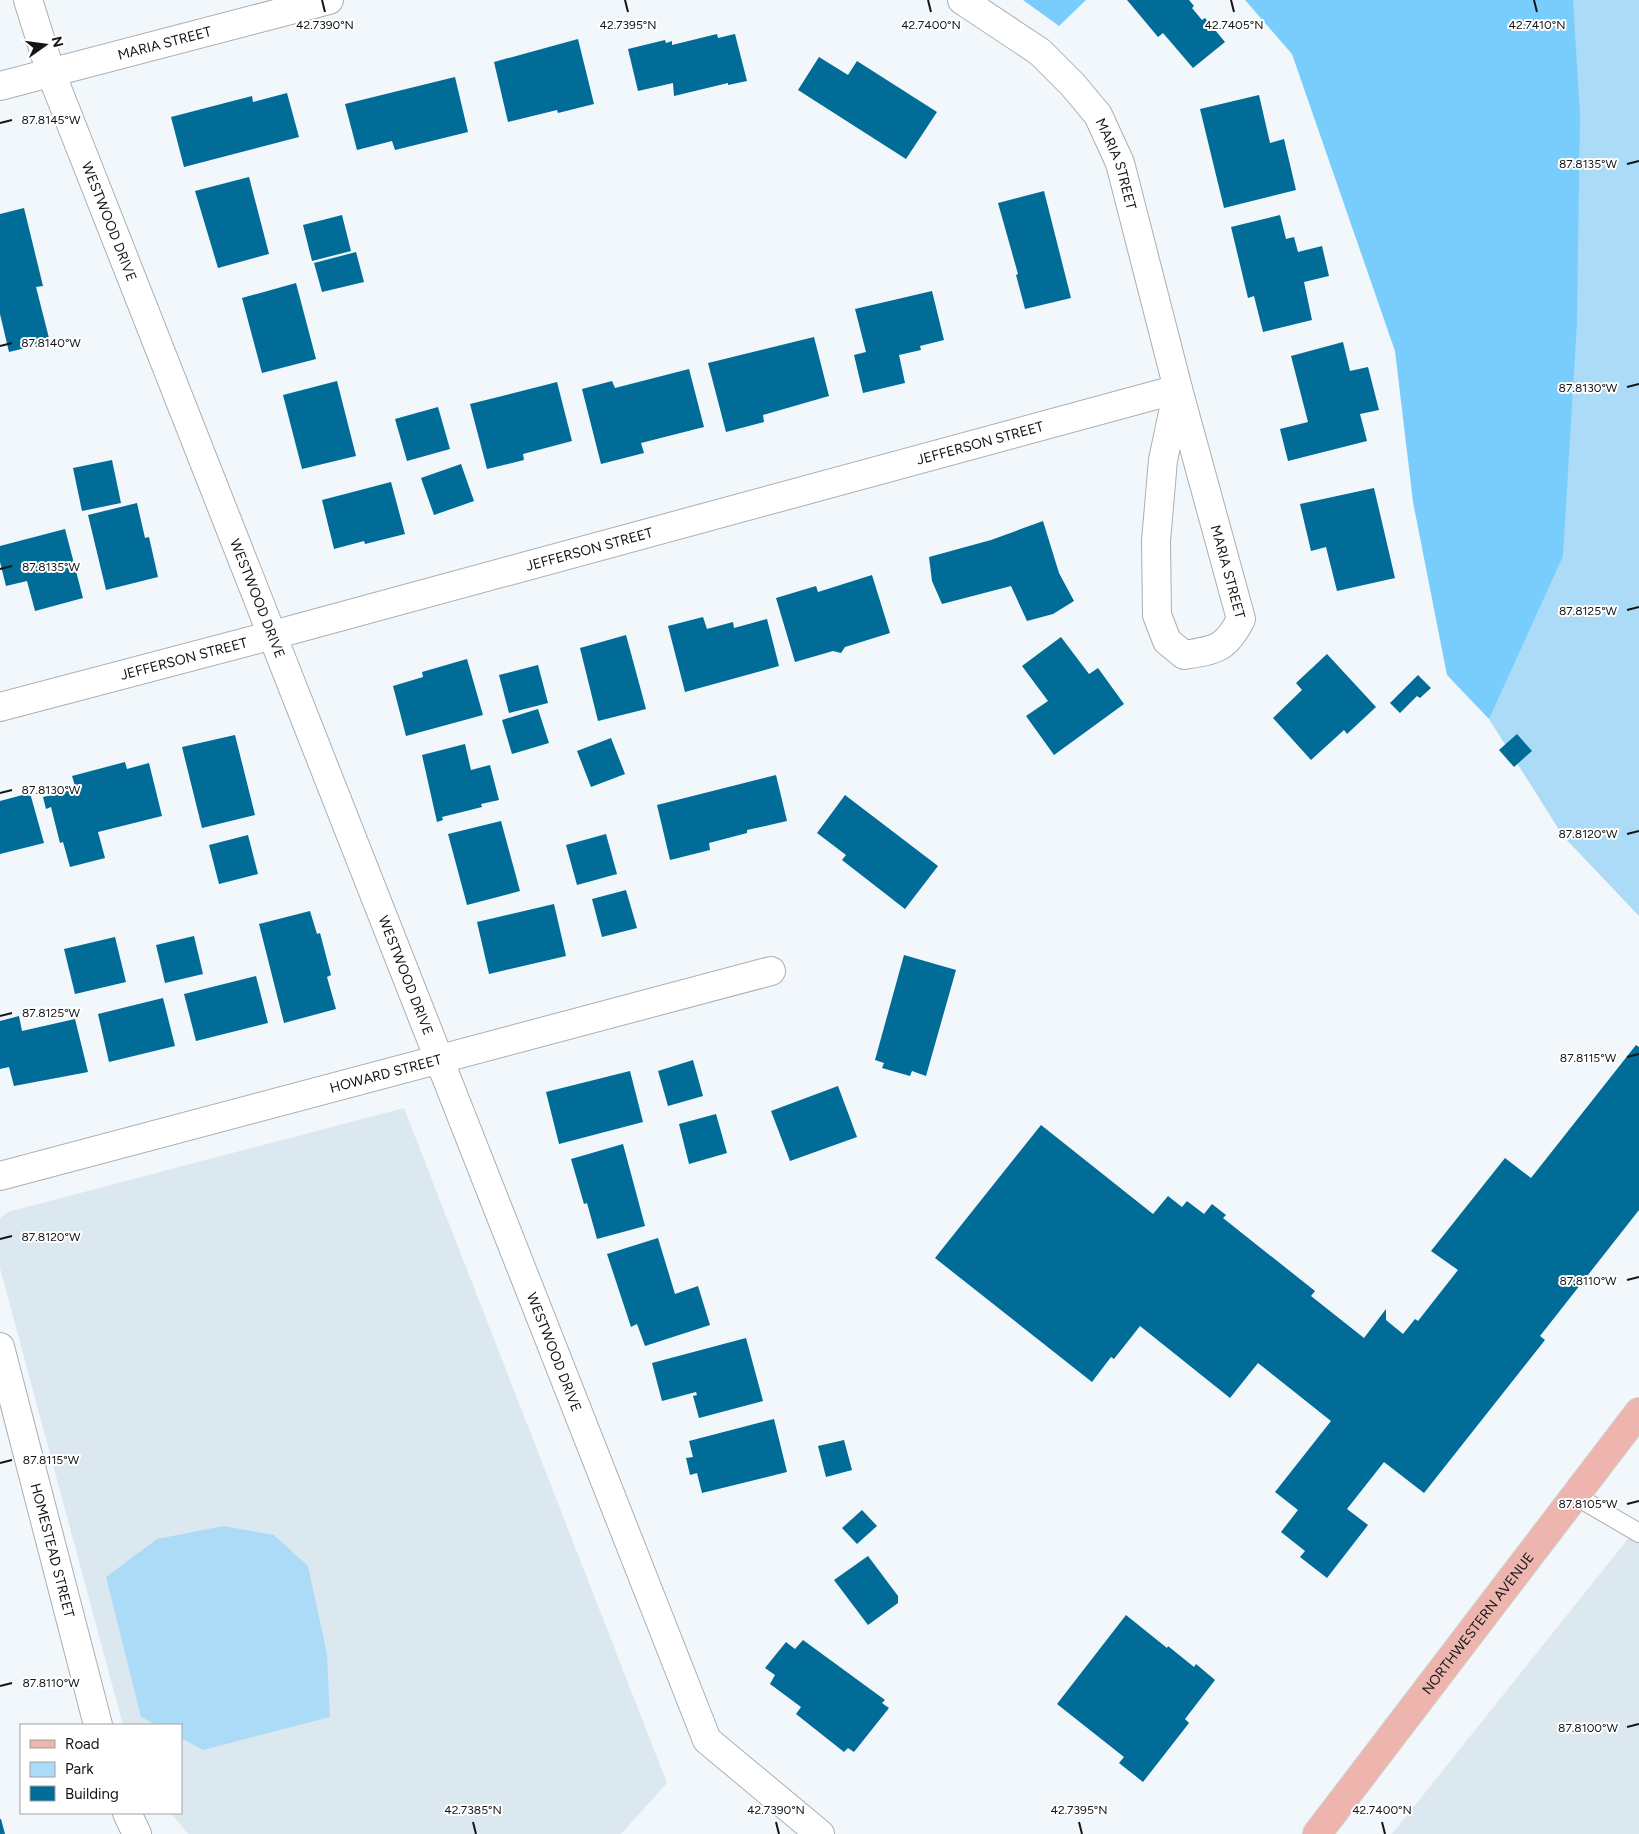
<svg xmlns="http://www.w3.org/2000/svg" width="1639" height="1834" font-family="Figtree,sans-serif">
	<style>
		.built { fill: #dce8f0 }
		.green { fill: #acdbf7 }
		.forest { fill: #79cdfd }
		.building { fill: #016c97 }
		.lines { fill: none; stroke-linecap: round; stroke-linejoin: round }
		.lane-casing { stroke: #aaafb2; stroke-width: 20 }
		.street-casing { stroke: #aaafb2; stroke-width: 30 }
		.primary-casing { stroke: #d0d0d0; stroke-width: 30 }
		.lane { stroke: #fff; stroke-width: 18 }
		.street { stroke: #fff; stroke-width: 28 }
		.primary { stroke: #edb5ad; stroke-width: 28 }
		.ticks { fill: none; stroke: #131516; stroke-width: 2 }
		.labels { text-anchor: middle; stroke-width: 4; stroke-linejoin: round; paint-order: stroke }
		.street-label { font-size: 14px; fill: #131516; stroke: #fff }
		.ticks-label { font-size: 12px; text-anchor: middle; fill: #131516; stroke: #fff; stroke-width: 4; stroke-linejoin: round; paint-order: stroke }
	</style>
	<rect width="100%" height="100%" fill="#f1f7fa"/>
	<g class="built">
		<polygon points="404,1108 667,1783 621,1834 188,1834 171,1813 181,1813 181,1725 123,1725 0,1268 0,1218 8,1212"/>
		<polygon points="1631,1535 1639,1541 1639,1834 1392,1834"/>
	</g>
	<g class="green">
		<polygon points="1315,0 1639,0 1639,916 1563,836 1489,719 1421,390"/>
		<polygon points="223,1526 274,1535 308,1566 327,1654 330,1717 203,1750 181,1738 181,1725 157,1725 141,1717 106,1577 157,1539"/>
	</g>
	<g class="forest">
		<polygon points="1023,0 1086,0 1059,26"/>
		<polygon points="1245,0 1573,0 1580,114 1577,322 1563,556 1489,719 1447,675 1413,502 1395,351 1292,54"/>
	</g>
	<g class="building">
		<polygon points="1127,0 1189,0 1194,6 1192,8 1202,20 1205,18 1225,42 1193,68 1163,33 1158,37"/>
		<polygon points="717,34 718,38 735,34 747,81 728,85 728,83 674,96 673,83 638,91 628,49 665,40 666,43 672,41 672,45"/>
		<polygon points="578,39 594,104 558,113 557,110 508,122 494,62"/>
		<polygon points="819,57 848,75 857,61 937,112 906,159 798,90"/>
		<polygon points="455,77 468,132 395,150 392,141 357,150 345,104"/>
		<polygon points="287,93 299,137 184,167 171,117 252,96 253,102"/>
		<polygon points="1259,95 1270,143 1284,139 1296,190 1224,208 1200,109"/>
		<polygon points="249,177 269,254 218,268 195,191"/>
		<polygon points="1044,191 1071,298 1025,309 1016,275 1018,274 998,203"/>
		<polygon points="24,208 43,286 36,287 50,342 9,352 0,314 0,214"/>
		<polygon points="342,215 351,251 312,261 303,225"/>
		<polygon points="1280,215 1286,239 1294,237 1298,252 1322,246 1329,276 1304,282 1312,320 1263,332 1254,296 1248,298 1231,227"/>
		<polygon points="356,252 364,282 322,292 314,263"/>
		<polygon points="296,283 316,359 262,373 242,298"/>
		<polygon points="932,291 944,340 920,346 921,350 899,355 905,383 863,393 854,355 866,352 855,309"/>
		<polygon points="814,337 829,396 763,415 764,422 726,432 708,363"/>
		<polygon points="1343,342 1350,371 1368,367 1379,410 1360,414 1367,441 1288,461 1280,429 1308,422 1291,356"/>
		<polygon points="689,369 704,427 641,443 644,453 601,464 582,389 612,381 615,388"/>
		<polygon points="337,381 356,456 302,469 283,395"/>
		<polygon points="557,382 572,441 523,454 524,460 487,469 470,404"/>
		<polygon points="438,407 450,449 407,461 395,419"/>
		<polygon points="112,460 121,503 82,511 73,468"/>
		<polygon points="461,464 474,501 434,515 421,478"/>
		<polygon points="391,482 405,534 365,544 364,541 334,549 322,500"/>
		<polygon points="1374,488 1395,578 1337,591 1326,547 1311,551 1300,504"/>
		<polygon points="137,503 145,538 149,537 158,577 106,590 88,515"/>
		<polygon points="1043,521 1059,573 1074,601 1053,614 1027,621 1011,586 942,604 932,581 929,557 991,540"/>
		<polygon points="65,529 83,598 35,611 27,581 6,586 0,562 0,546"/>
		<polygon points="872,575 890,633 845,647 841,653 833,651 795,662 776,598 816,586 818,592"/>
		<polygon points="703,617 707,629 733,622 734,628 767,619 779,666 685,692 668,626"/>
		<polygon points="626,635 646,709 598,721 580,648"/>
		<polygon points="1061,637 1089,674 1098,668 1124,704 1054,755 1026,716 1048,701 1022,666"/>
		<polygon points="1327,654 1376,707 1347,734 1344,730 1311,760 1273,718 1302,690 1296,683"/>
		<polygon points="467,659 483,715 406,736 393,686 423,677 422,672"/>
		<polygon points="538,665 548,703 509,713 499,675"/>
		<polygon points="1418,675 1431,688 1420,698 1417,696 1400,713 1390,703"/>
		<polygon points="538,709 549,743 512,754 502,720"/>
		<polygon points="1517,734 1532,751 1514,767 1499,750"/>
		<polygon points="235,735 255,815 202,828 182,747"/>
		<polygon points="611,738 625,774 591,787 577,751"/>
		<polygon points="465,744 471,770 490,765 499,800 481,804 482,807 442,817 443,820 437,822 422,755"/>
		<polygon points="125,762 127,769 149,763 162,816 98,832 105,858 70,867 63,842 60,843 51,807 46,809 43,797 76,789 72,776"/>
		<polygon points="776,775 787,821 747,830 747,833 709,843 710,850 670,860 657,805"/>
		<polygon points="30,793 44,843 0,854 0,801"/>
		<polygon points="845,795 938,866 905,909 842,860 846,855 817,833"/>
		<polygon points="501,821 520,891 467,905 448,834"/>
		<polygon points="606,834 617,874 577,885 566,845"/>
		<polygon points="248,835 258,874 219,884 209,845"/>
		<polygon points="626,890 637,928 602,937 592,899"/>
		<polygon points="554,904 566,956 489,974 477,922"/>
		<polygon points="310,911 317,934 320,933 331,975 327,977 336,1009 284,1023 259,924"/>
		<polygon points="194,936 203,974 165,983 156,945"/>
		<polygon points="115,937 126,982 75,994 64,949"/>
		<polygon points="904,955 956,970 926,1076 912,1071 910,1076 882,1068 884,1063 875,1060"/>
		<polygon points="256,976 268,1023 196,1041 184,994"/>
		<polygon points="163,998 175,1046 109,1062 98,1014"/>
		<polygon points="19,1016 22,1031 75,1019 88,1072 14,1086 9,1067 0,1069 0,1021"/>
		<polygon points="1636,1045 1639,1047 1639,1210 1540,1336 1545,1340 1424,1493 1384,1462 1347,1509 1368,1525 1327,1578 1300,1557 1305,1551 1281,1532 1298,1510 1275,1492 1331,1421 1258,1363 1230,1398 1140,1326 1114,1359 1111,1357 1092,1382 935,1258 1041,1125 1153,1214 1168,1196 1182,1207 1187,1201 1204,1214 1212,1204 1226,1215 1223,1218 1315,1291 1311,1296 1364,1338 1386,1309 1386,1320 1403,1334 1415,1319 1418,1321 1458,1270 1431,1251 1505,1158 1531,1178"/>
		<polygon points="693,1060 703,1096 668,1106 658,1071"/>
		<polygon points="630,1071 643,1122 559,1144 546,1092"/>
		<polygon points="838,1086 857,1137 790,1161 771,1111"/>
		<polygon points="716,1114 727,1153 689,1164 679,1124"/>
		<polygon points="623,1144 645,1226 597,1239 587,1203 584,1204 571,1159"/>
		<polygon points="658,1238 675,1294 698,1286 710,1325 645,1346 637,1324 631,1327 607,1254"/>
		<polygon points="746,1338 763,1401 699,1418 693,1396 697,1395 696,1392 662,1401 652,1363"/>
		<polygon points="774,1419 787,1472 702,1493 697,1473 690,1475 686,1458 693,1457 689,1441"/>
		<polygon points="844,1440 852,1470 826,1477 818,1446"/>
		<polygon points="862,1510 877,1526 857,1544 842,1528"/>
		<polygon points="868,1556 898,1596 898,1603 868,1625 834,1580"/>
		<polygon points="1126,1615 1167,1648 1168,1646 1194,1667 1196,1664 1215,1680 1185,1719 1189,1723 1143,1782 1119,1763 1124,1757 1057,1704"/>
		<polygon points="803,1640 885,1700 882,1703 889,1708 854,1752 848,1748 844,1752 796,1714 801,1707 770,1684 775,1675 765,1668 786,1642 795,1649"/>
		<polygon points="0,1819 1,1819 5,1834 0,1834"/>
	</g>
	<g class="lines">
		<defs>
			<polyline id="lane" points="1574,1495 1639,1533"/>
			<g id="street">
				<path id="s1" d="M28 0 51 73 707 1740 820 1834"/>
				<path id="s2" d="M962 0 1040 52 1073 85 1098 115 1120 163 1178 389 1241 619C1226 649 1216 650 1184 655L1167 641 1157 615 1156 541 1163 460 1178 389"/>
				<path id="s3" d="M0 86 329 0"/>
				<path id="s4" d="M0 707 273 635 1178 389"/>
				<path id="s5" d="M0 1176 771 971"/>
				<path id="s6" d="M0 1347 98 1725"/>
				<polyline points="127,1813 137,1834"/>
			</g>
			<g id="primary">
				<path id="s7" d="M1317 1834 1639 1412"/>
			</g>
		</defs>
		<use href="#lane" class="lane-casing"/>
		<use href="#street" class="street-casing"/>
		<use href="#primary" class="primary-casing"/>
		<use href="#lane" class="lane"/>
		<use href="#street" class="street"/>
		<use href="#primary" class="primary"/>
	</g>
	<path class="ticks" d="M322 0 325 12M625 0 628 12M928 0 931 12M1231 0 1234 12M1534 0 1537 12M0 123 12 120M1627 164 1639 161M0 346 12 343M1627 387 1639 384M0 569 12 566M1627 610 1639 607M0 793 12 790M1627 834 1639 831M0 1016 12 1013M1627 1057 1639 1054M0 1239 12 1236M1627 1280 1639 1277M0 1463 12 1460M1627 1504 1639 1501M0 1686 12 1683M1627 1727 1639 1724M473 1822 476 1834M776 1822 779 1834M1079 1822 1082 1834M1382 1822 1385 1834"/>
	<g class="labels">
		<g class="street-label">
			<text dy="5" stroke="none"><textPath href="#s3" startOffset="170">MARIA STREET</textPath></text>
			<text dy="5" stroke="none"><textPath href="#s2" startOffset="232">MARIA STREET</textPath></text>
			<text dy="5" stroke="none"><textPath href="#s1" startOffset="236">WESTWOOD DRIVE</textPath></text>
			<text dy="5" stroke="none"><textPath href="#s4" startOffset="1015">JEFFERSON STREET</textPath></text>
			<text dy="5" stroke="none"><textPath href="#s4" startOffset="610">JEFFERSON STREET</textPath></text>
			<text dy="5" stroke="none"><textPath href="#s2" startOffset="655">MARIA STREET</textPath></text>
			<text dy="5" stroke="none"><textPath href="#s1" startOffset="641">WESTWOOD DRIVE</textPath></text>
			<text dy="5" stroke="none"><textPath href="#s4" startOffset="190">JEFFERSON STREET</textPath></text>
			<text dy="5" stroke="none"><textPath href="#s1" startOffset="1046">WESTWOOD DRIVE</textPath></text>
			<text dy="5" stroke="none"><textPath href="#s5" startOffset="399">HOWARD STREET</textPath></text>
			<text dy="5" stroke="none"><textPath href="#s1" startOffset="1451">WESTWOOD DRIVE</textPath></text>
			<text dy="5" stroke="none"><textPath href="#s6" startOffset="210">HOMESTEAD STREET</textPath></text>
			<text dy="5" stroke="none"><textPath href="#s7" startOffset="265">NORTHWESTERN AVENUE</textPath></text>
		</g>
	</g>
	<g class="ticks-label">
		<text x="325" y="29">42.7390°N</text>
		<text x="628" y="29">42.7395°N</text>
		<text x="931" y="29">42.7400°N</text>
		<text x="1234" y="29">42.7405°N</text>
		<text x="1537" y="29">42.7410°N</text>
		<text x="51" y="124">87.8145°W</text>
		<text x="1588" y="168">87.8135°W</text>
		<text x="51" y="347">87.8140°W</text>
		<text x="1588" y="392">87.8130°W</text>
		<text x="51" y="571">87.8135°W</text>
		<text x="1588" y="615">87.8125°W</text>
		<text x="51" y="794">87.8130°W</text>
		<text x="1588" y="838">87.8120°W</text>
		<text x="51" y="1017">87.8125°W</text>
		<text x="1588" y="1062">87.8115°W</text>
		<text x="51" y="1241">87.8120°W</text>
		<text x="1588" y="1285">87.8110°W</text>
		<text x="51" y="1464">87.8115°W</text>
		<text x="1588" y="1508">87.8105°W</text>
		<text x="51" y="1687">87.8110°W</text>
		<text x="1588" y="1732">87.8100°W</text>
		<text x="473" y="1814">42.7385°N</text>
		<text x="776" y="1814">42.7390°N</text>
		<text x="1079" y="1814">42.7395°N</text>
		<text x="1382" y="1814">42.7400°N</text>
	</g>
	<rect x="20" y="1724" width="162" height="90" fill="#ffffff" stroke="#a1a1a2"/>
	<rect x="30" y="1740" width="25" height="8" fill="#edb5ad" stroke="#a1a1a2"/>
	<text x="65" y="1749" font-size="15" fill="#131516">Road</text>
	<rect x="30" y="1762" width="25" height="15" fill="#acdbf7" stroke="#a1a1a2"/>
	<text x="65" y="1774" font-size="15" fill="#131516">Park</text>
	<rect x="30" y="1786" width="25" height="15" fill="#016c97" stroke="#a1a1a2"/>
	<text x="65" y="1799" font-size="15" fill="#131516">Building</text>
	<g transform="translate(45 45) rotate(76)" stroke="#ffffff" stroke-width="4" paint-order="stroke">
	<path d="M0-4L9 19L0 12L-9 19Z" fill="#131516"/>
	<text y="-8" font-size="14" font-weight="bold" text-anchor="middle" fill="#131516">N</text>
	</g>
</svg>
